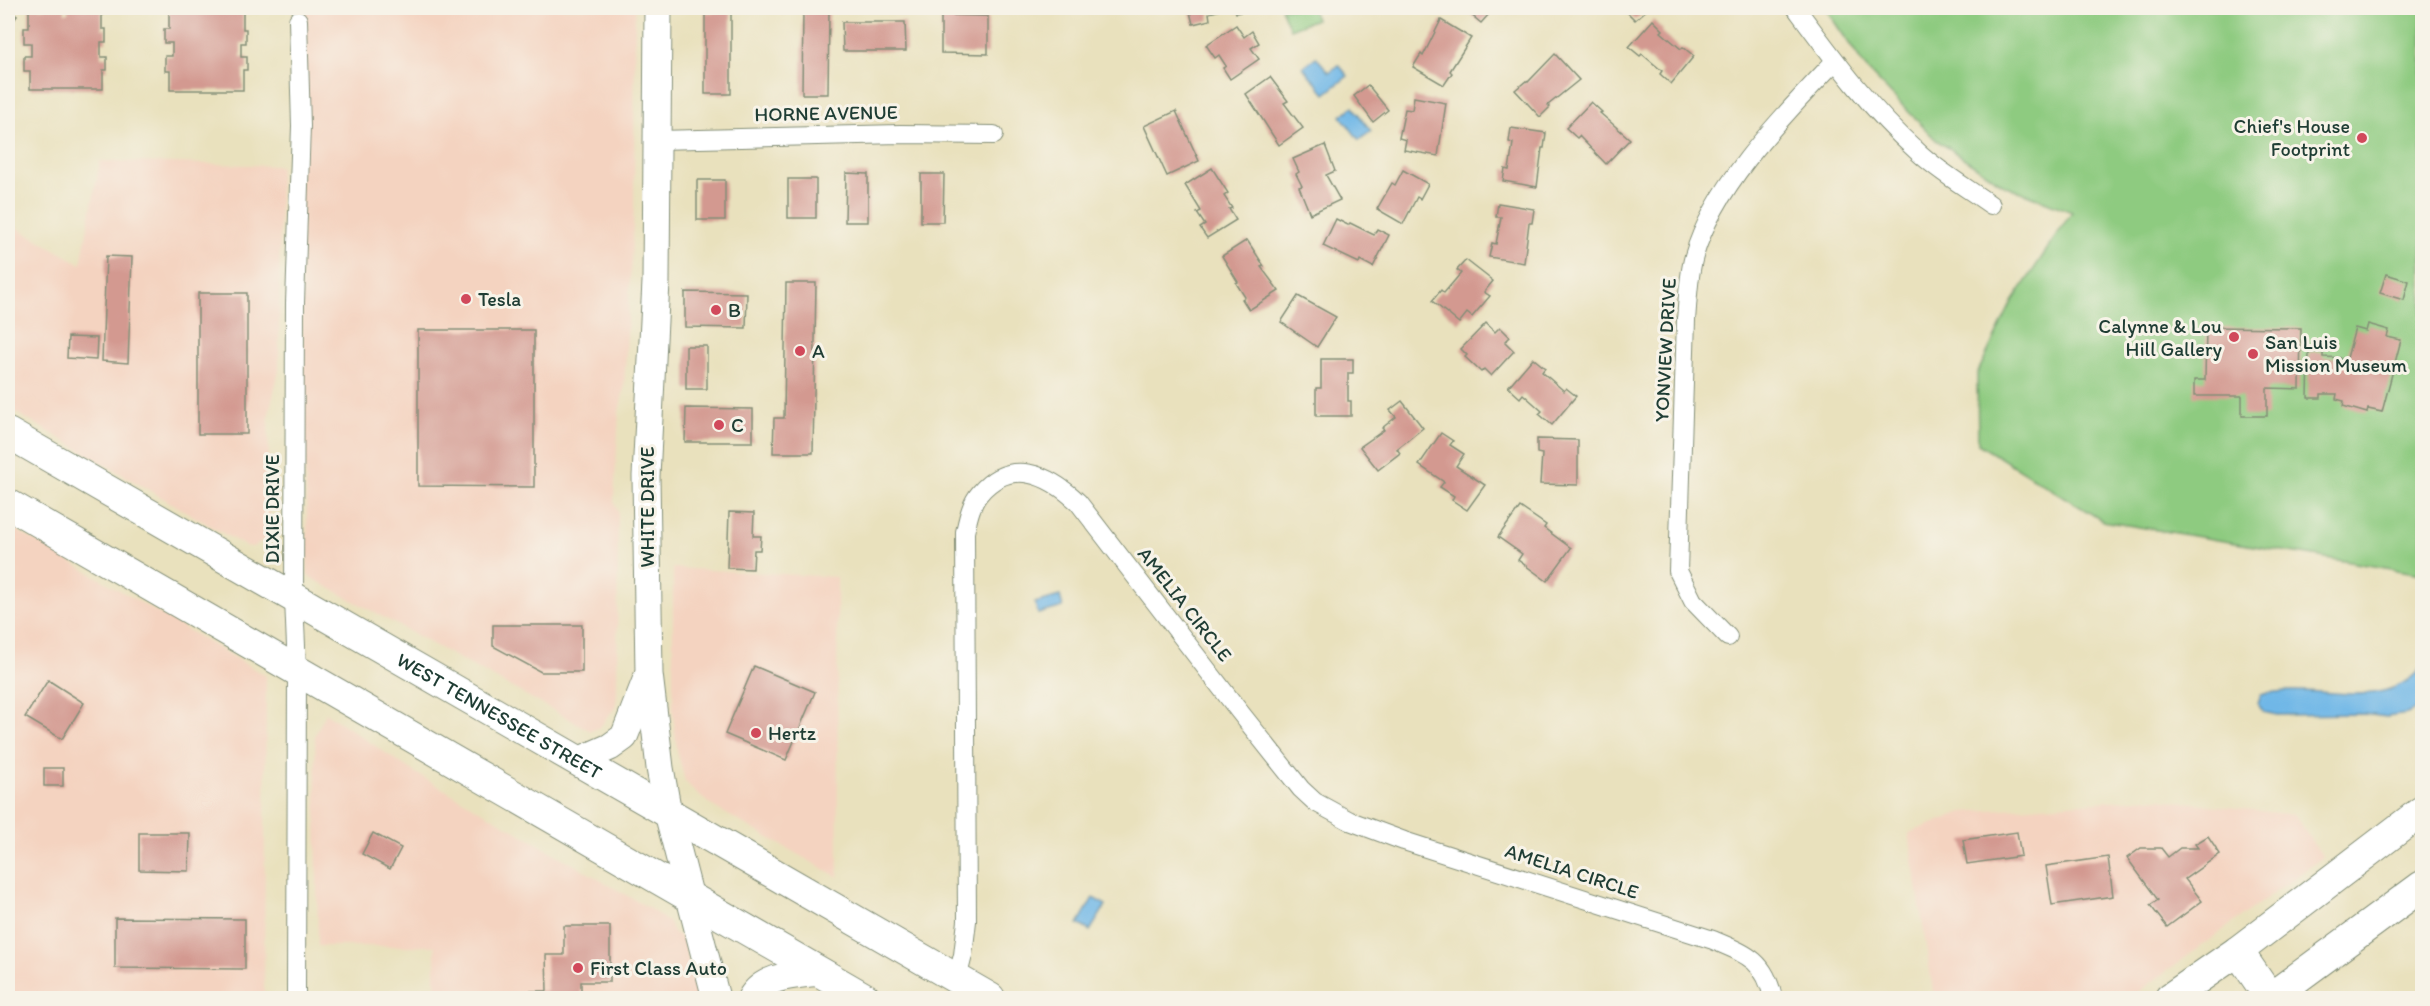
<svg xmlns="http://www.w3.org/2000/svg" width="2430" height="1006" font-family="Itim,sans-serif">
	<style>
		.built { fill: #f4d3c0 }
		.green { fill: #8ecb80; stroke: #56845a; stroke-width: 1.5 }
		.water { fill: #70b7e7; stroke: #487a8e; stroke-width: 1.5 }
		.building { fill: #d39990 }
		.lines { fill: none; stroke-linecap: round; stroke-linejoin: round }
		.street-casing { stroke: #848f78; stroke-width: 20 }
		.secondary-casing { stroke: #848f78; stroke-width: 29 }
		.primary-casing { stroke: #848f78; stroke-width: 32 }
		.street { stroke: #fff; stroke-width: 18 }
		.secondary { stroke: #fff; stroke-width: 27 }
		.primary { stroke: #fff; stroke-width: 30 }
		.poi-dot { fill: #d1495b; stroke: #f7f3e8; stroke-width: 2 }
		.labels { text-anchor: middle; stroke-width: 6; stroke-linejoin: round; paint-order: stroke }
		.street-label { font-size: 20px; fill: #1f3d34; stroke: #f7f3e8 }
		.poi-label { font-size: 20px; fill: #1f3d34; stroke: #f7f3e8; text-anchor: start }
	</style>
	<rect width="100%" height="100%" fill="#f7f3e8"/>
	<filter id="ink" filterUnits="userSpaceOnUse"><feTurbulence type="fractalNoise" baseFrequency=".0167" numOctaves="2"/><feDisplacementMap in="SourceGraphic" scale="12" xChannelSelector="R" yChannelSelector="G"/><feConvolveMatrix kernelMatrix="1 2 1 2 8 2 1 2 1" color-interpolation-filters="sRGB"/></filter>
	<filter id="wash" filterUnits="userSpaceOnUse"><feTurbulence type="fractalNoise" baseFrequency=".008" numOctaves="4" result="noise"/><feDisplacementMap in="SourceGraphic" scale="24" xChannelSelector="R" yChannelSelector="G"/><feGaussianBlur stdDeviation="1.35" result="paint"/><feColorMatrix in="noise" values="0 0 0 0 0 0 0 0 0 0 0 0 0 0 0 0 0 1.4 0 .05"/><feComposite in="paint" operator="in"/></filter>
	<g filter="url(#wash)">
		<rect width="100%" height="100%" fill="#e9e1bd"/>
		<g class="built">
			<polygon points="295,8 635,8 634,208 624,389 619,412 614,500 618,512 617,696 615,708 609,715 600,727 591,731 308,576"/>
			<polygon points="100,161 280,166 279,371 268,417 270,525 268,537 253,547 245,546 8,408 8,223 81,264"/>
			<polygon points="8,525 266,676 264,998 8,998"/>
			<polygon points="673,568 837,577 838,877 714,807 697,794 685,781 677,751 673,714"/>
			<polygon points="326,713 414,772 652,910 669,923 673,932 683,939 698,998 435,998 435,946 318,946 315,735"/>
			<polygon points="2151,798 2294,815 2323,857 2130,998 1934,998 1909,833 1962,812"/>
		</g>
		<g class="green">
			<polygon points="1281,8 1311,8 1316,19 1290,29"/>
			<polygon points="1825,8 2422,8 2422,574 2103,521 1978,444 1977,374 2012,302 2072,212 2004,185 1936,140 1865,67"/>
		</g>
		<g class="water">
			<polygon points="1316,57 1329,72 1339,65 1348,76 1325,94 1303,67"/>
			<polygon points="1353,107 1371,131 1359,140 1341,116"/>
			<polygon points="1060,596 1063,607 1038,614 1035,603"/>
			<path d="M2422 667V704L2407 714 2387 717 2364 714 2277 715 2263 712 2258 704 2261 695C2316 680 2381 716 2422 667Z"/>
			<polygon points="1093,898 1106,905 1090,931 1078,924"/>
		</g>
		<g id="blocks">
			<g class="building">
				<polygon points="29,8 65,8 65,13 68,13 68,8 102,8 102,29 106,29 106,42 101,42 101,57 107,57 107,70 103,70 103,89 30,89 30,71 24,71 24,56 31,56 31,43 24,43 24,28 29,28"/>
				<polygon points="1189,8 1229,8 1209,13 1210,20 1193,24"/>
				<polygon points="1234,8 1252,8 1252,10 1236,13"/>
				<polygon points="1463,8 1501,8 1495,14 1489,9 1488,10 1490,13 1481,23"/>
				<polygon points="1628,8 1649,8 1635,20 1625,10"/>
				<polygon points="8,9 17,16 8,29"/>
				<polygon points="169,9 205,9 205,14 208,14 208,9 243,9 243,29 246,29 246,43 241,43 241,57 247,57 247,70 243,70 243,90 170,90 170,71 165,71 165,56 172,56 172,43 164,43 164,29 169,29"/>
				<polygon points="803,11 829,11 828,94 802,94"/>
				<rect x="705" y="12" width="26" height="82"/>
				<polygon points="941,15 988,16 988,54 941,53"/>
				<polygon points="1441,20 1471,38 1450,71 1452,73 1444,85 1413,67 1421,54 1423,56"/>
				<polygon points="1653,20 1663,30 1661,32 1681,49 1683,47 1694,56 1671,84 1660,74 1662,71 1642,54 1640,56 1629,47"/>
				<polygon points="842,22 905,22 906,51 843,51"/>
				<polygon points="1236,25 1244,37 1252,31 1259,43 1251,48 1259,59 1230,79 1223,68 1226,66 1219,55 1215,58 1206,45"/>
				<polygon points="1555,54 1579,80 1548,105 1550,107 1540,117 1515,90 1526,81 1528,82"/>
				<polygon points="1270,77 1288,101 1284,103 1303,128 1279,145 1246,94"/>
				<polygon points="1368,85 1388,110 1373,122 1354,96"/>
				<polygon points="1414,97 1446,103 1438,156 1404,150 1406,140 1399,138 1405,109 1412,110"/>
				<polygon points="1591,102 1602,112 1600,113 1630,139 1606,164 1579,136 1577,138 1566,128"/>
				<polygon points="1176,111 1199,161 1167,176 1144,126"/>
				<polygon points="1511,128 1546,133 1544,148 1542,148 1537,187 1503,181 1505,169 1509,170 1513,143 1509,142"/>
				<polygon points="1325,145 1335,171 1326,175 1340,200 1310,214 1299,187 1302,186 1296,174 1299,172 1293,159"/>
				<polygon points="1212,168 1228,193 1224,196 1232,208 1229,209 1236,220 1207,238 1200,228 1205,225 1197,213 1201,211 1185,185"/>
				<polygon points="1403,170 1428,184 1420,199 1417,197 1403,224 1377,209 1392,183 1395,185"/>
				<polygon points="846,173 868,174 868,222 845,222"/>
				<polygon points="921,174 944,174 943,222 921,222"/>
				<rect x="788" y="179" width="28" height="39"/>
				<rect x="697" y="180" width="28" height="40"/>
				<polygon points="1498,203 1534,209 1532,223 1529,223 1524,263 1489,257 1492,243 1496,244 1501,217 1496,217"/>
				<polygon points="1336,219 1348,225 1350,223 1374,235 1377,229 1389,235 1373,267 1360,260 1359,263 1323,246"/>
				<polygon points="1247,240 1264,266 1261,267 1279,291 1249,310 1242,299 1245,297 1236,283 1238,282 1222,256"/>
				<polygon points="106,256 132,257 128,363 102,361"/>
				<polygon points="1466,260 1493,281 1484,292 1490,296 1472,317 1467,313 1459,323 1432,301 1441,290 1444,293 1461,273 1457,270"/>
				<polygon points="2386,274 2409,281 2404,300 2380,293"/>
				<polygon points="786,283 816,283 813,453 773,453 774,418 784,418"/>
				<polygon points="685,292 747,293 746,328 685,327"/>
				<rect x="198" y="293" width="49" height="141"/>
				<polygon points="1298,296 1336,317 1317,347 1281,322"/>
				<polygon points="1486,323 1495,332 1500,327 1510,337 1505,342 1514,351 1491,376 1484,369 1481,372 1465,357 1467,355 1461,349"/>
				<polygon points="2368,324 2389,330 2387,337 2401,340 2382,412 2368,409 2367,413 2343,406 2344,401 2336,399 2337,394 2321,394 2321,398 2308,398 2309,352 2323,352 2323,357 2347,358 2355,328 2366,331"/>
				<polygon points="2206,327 2301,328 2300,389 2267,388 2267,416 2242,416 2242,396 2194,396 2194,380 2205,380"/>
				<polygon points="418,330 534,330 534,487 418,486"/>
				<polygon points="68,337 97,338 96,360 67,358"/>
				<rect x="686" y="346" width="21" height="43"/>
				<polygon points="1533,358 1545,368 1542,372 1564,391 1566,388 1576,396 1552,425 1539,414 1542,411 1523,394 1520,398 1508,387"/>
				<polygon points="1321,359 1353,359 1353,373 1348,373 1348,401 1351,401 1351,416 1316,416 1316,388 1321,388"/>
				<polygon points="1402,401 1423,428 1397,449 1400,453 1378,470 1360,447 1384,430 1382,428 1396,417 1390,410"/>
				<polygon points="686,408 753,409 753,442 685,442"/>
				<polygon points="1441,433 1453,441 1450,445 1464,454 1456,466 1485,485 1467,510 1452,500 1454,496 1440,487 1444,482 1419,465"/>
				<polygon points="1537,439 1578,440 1578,485 1540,484 1542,454 1537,453"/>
				<polygon points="1520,507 1546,525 1544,528 1571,548 1547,581 1518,560 1522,554 1498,537"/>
				<polygon points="729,512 754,513 753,536 761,536 760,550 754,550 753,569 727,568"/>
				<polygon points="493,625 582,625 582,672 541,672 493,646"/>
				<polygon points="754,666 815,692 786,760 725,734"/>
				<polygon points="48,680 84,703 62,739 25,717"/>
				<rect x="44" y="768" width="19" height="18"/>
				<polygon points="2017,832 2021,856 1967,864 1963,840"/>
				<polygon points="139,833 190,833 189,871 139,870"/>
				<polygon points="373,833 401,848 390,869 362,854"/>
				<polygon points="2208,836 2220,854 2185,879 2202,901 2167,927 2150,905 2158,900 2127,858 2141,848 2161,848 2168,857 2180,848 2198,848 2195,844"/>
				<polygon points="2108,857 2113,896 2052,905 2046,866"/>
				<polygon points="115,918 245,919 245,969 115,968"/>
				<polygon points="564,926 610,926 610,982 581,982 581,998 531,998 531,991 547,991 546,955 564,955"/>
			</g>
		</g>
	</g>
	<g filter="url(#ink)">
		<use href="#blocks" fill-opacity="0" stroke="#848f78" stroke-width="1.5"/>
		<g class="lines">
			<defs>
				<g id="street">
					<path d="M1796 8C1833 58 1870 109 1917 151 1939 172 1966 187 1991 205"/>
					<polyline points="658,140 900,134 994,135"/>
					<path d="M1728 637 1693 601 1678 571 1686 320C1688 299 1688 277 1694 256 1715 184 1784 115 1835 61"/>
					<path d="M957 979 963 955 967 921 965 532C968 519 971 503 980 493 1011 457 1049 475 1078 502L1239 711 1301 789 1315 802 1350 821 1404 841 1713 940C1746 954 1765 960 1773 998"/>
					<polyline points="296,998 297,670 294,599 295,303 301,126 298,20"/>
				</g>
				<g id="secondary">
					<polyline points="658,8 656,282 646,476 649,674 660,768 668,813 716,998"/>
					<polyline points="578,761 610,747 624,737 647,678"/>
					<path d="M751 998C764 975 796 975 820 972"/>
				</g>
				<g id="primary">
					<path id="s1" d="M8 433 990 998"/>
					<polyline points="8,504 865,998"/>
					<polyline points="2238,951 2270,998"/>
					<polyline points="2170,998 2238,951 2422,811"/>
					<polyline points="2270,998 2422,886"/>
				</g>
			</defs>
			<use href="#street" class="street-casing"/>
			<use href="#secondary" class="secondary-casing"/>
			<use href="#primary" class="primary-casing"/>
			<use href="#street" class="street"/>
			<use href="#secondary" class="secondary"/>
			<use href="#primary" class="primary"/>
		</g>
	</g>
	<g class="poi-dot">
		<circle cx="2362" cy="138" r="6"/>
		<circle cx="466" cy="299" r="6"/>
		<circle cx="716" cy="310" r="6"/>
		<circle cx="2234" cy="337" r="6"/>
		<circle cx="800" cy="351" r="6"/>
		<circle cx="2253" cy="354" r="6"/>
		<circle cx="719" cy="425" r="6"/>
		<circle cx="756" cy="733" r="6"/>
		<circle cx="578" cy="968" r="6"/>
	</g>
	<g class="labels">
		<g class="street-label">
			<text transform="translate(826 113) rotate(-1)" y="7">HORNE AVENUE</text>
			<text transform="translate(1665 350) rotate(-87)" y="7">YONVIEW DRIVE</text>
			<text transform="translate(647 507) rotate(-90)" y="7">WHITE DRIVE</text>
			<text transform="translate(272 509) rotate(-90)" y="7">DIXIE DRIVE</text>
			<text transform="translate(1185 604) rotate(52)" y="7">AMELIA CIRCLE</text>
			<text dy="7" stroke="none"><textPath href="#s1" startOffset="567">WEST TENNESSEE STREET</textPath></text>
			<text transform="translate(1572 871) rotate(18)" y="7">AMELIA CIRCLE</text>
		</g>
		<g class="poi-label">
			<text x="2350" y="133" text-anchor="end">Chief's House<tspan x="2350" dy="23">Footprint</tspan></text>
			<text x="478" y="306">Tesla</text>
			<text x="728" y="317">B</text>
			<text x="2222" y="333" text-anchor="end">Calynne &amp; Lou<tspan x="2222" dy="23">Hill Gallery</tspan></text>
			<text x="2265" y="349">San Luis<tspan x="2265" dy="23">Mission Museum</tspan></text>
			<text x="812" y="358">A</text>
			<text x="731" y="432">C</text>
			<text x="768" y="740">Hertz</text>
			<text x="590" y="975">First Class Auto</text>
		</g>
	</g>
	<rect width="2430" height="1006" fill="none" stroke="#f7f3e8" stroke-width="30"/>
</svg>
